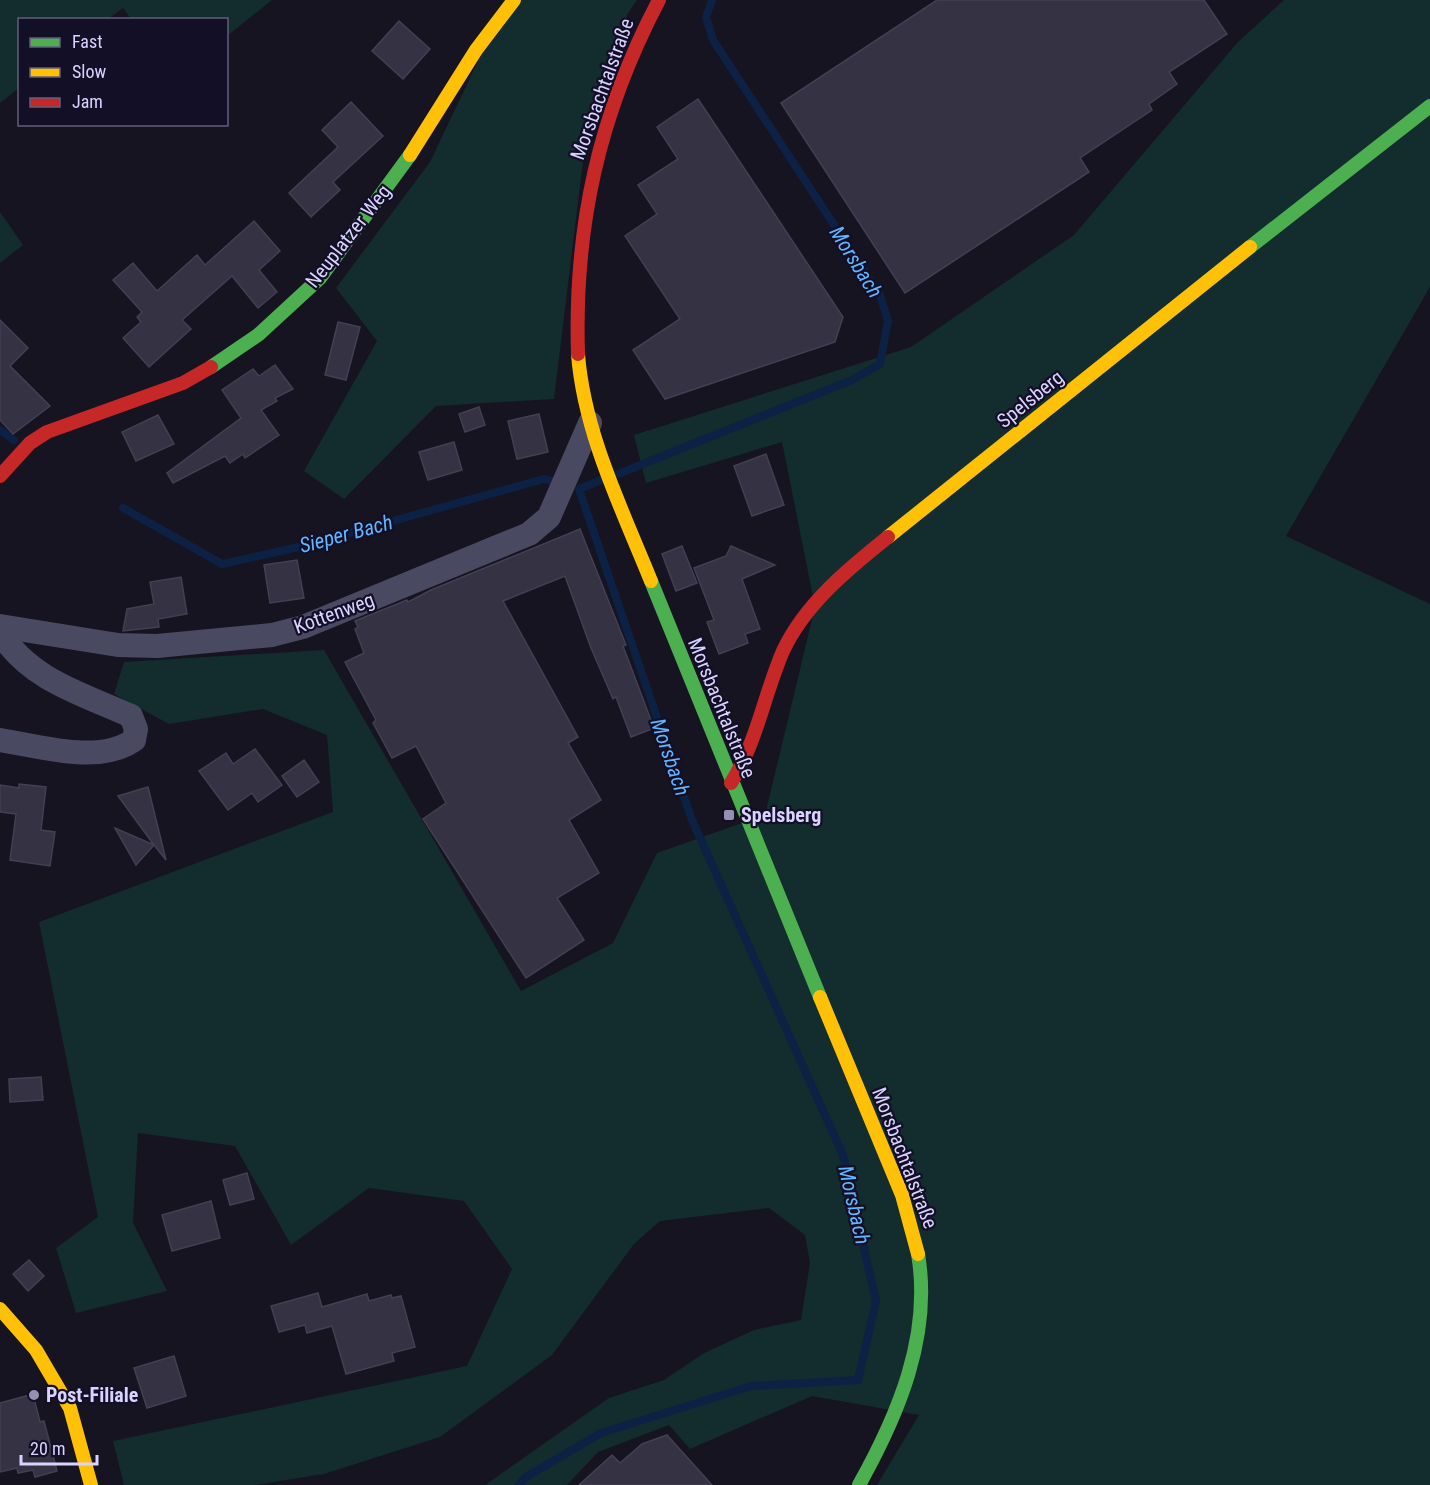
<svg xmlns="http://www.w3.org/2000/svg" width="1430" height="1485" font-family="'Roboto Condensed',sans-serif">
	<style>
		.green { fill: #132c2d }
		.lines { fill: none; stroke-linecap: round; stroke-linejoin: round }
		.stream { stroke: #0d2144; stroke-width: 8 }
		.building { fill: #343243; stroke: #433f54; stroke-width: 1.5 }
		.street { stroke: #4a4962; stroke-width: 24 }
		.fast { stroke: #4caf50; stroke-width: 14 }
		.slow { stroke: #ffc107; stroke-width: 14 }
		.jam { stroke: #c62828; stroke-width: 14 }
		.poi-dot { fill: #9591b1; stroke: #130f26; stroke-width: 2 }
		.labels { text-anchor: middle; stroke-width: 4.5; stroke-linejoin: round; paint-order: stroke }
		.street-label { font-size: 20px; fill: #d9d4ff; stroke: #130f26 }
		.poi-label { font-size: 20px; font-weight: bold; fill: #d9d4ff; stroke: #130f26; text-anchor: start }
		.water-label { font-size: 21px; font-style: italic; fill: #62b6ff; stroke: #130f26 }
	</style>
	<rect width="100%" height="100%" fill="#161421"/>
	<g class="green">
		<polygon points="0,0 272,0 227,36 226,20 131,19 123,8 108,19 20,20 19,88 0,103"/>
		<polygon points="522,0 637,0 628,13 585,145 554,399 436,406 344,499 304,471 377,341 336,288 430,162 479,59"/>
		<polygon points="1284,0 1430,0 1430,287 1286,536 1430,604 1430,1485 877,1485 919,1415 812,1396 690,1449 669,1425 598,1452 567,1485 485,1485 609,1398 664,1380 704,1353 754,1330 801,1320 810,1263 805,1235 769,1208 660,1221 634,1244 552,1355 440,1437 324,1474 255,1485 124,1485 113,1441 467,1366 512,1269 464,1201 369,1188 291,1245 235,1146 138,1133 133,1223 167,1291 76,1313 56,1248 98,1217 39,922 333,812 327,735 263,709 169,724 114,694 124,662 324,650 521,991 613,943 657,853 765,815 815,607 782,442 646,483 634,435 911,347 1074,235 1238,42"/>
		<polygon points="0,212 23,245 0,263"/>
	</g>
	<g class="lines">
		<g class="stream">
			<polyline points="0,430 14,440"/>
			<polyline points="618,474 852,380 880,364 888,321 880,295 713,40 706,17 712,0"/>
			<polyline points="123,508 222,564 299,547 544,479 559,483"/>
			<polyline points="519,1485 526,1477 601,1433 751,1386 858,1380 876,1301 843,1155 692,820 579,489 604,479"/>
		</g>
	</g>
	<g class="building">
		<polygon points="937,0 1204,0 1227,34 1169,72 1177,84 1149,104 1152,110 1080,158 1089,172 905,293 781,103"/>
		<polygon points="399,21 430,49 403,79 372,51"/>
		<polygon points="698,99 843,317 835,342 665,399 633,350 680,319 625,236 657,214 638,185 678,159 657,127"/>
		<polygon points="351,102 383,136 333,182 340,190 311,217 289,193 338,147 322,130"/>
		<polygon points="254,221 280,251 259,270 277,292 258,308 232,276 182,320 191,329 149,367 123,338 141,322 137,317 142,312 113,280 133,263 157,291 197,255 205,265"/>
		<polygon points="0,320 28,348 10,366 50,406 13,434 0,420"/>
		<polygon points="338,322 360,327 346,380 325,375"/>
		<polygon points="275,365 293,389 275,398 277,401 261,410 279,435 245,458 243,454 230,463 225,456 173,483 167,473 241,418 222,390 253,369 259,376"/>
		<polygon points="479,407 485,425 465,432 459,414"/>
		<polygon points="539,414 548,452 517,459 508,421"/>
		<polygon points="158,415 174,444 136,461 122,432"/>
		<polygon points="454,442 462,470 428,480 419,452"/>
		<polygon points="766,454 784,505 752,516 734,466"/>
		<polygon points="580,529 626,645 623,646 654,728 631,737 616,697 613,699 591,648 565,576 503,601 578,737 568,743 601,800 569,820 599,873 557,898 584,940 526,978 423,819 446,803 416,746 392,758 373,723 376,720 345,662 364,653 355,629 358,627 355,621 407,600 408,602 431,590"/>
		<polygon points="682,546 697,583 676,591 662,554"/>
		<polygon points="731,546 775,565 742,579 760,629 745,634 748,643 719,654 707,622 714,620 694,568 726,556"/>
		<polygon points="297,560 304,598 270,603 264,565"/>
		<polygon points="181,577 187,614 158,619 159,627 123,631 127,609 154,604 150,582"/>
		<polygon points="255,749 282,785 258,802 252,793 228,810 199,771 226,753 233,764"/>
		<polygon points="304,760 319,782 297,797 282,776"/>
		<polygon points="19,784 46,787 41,830 55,832 50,866 10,860 16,814 0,812 0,785 19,788"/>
		<polygon points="148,787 166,860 154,845 136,865 115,828 154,845 118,796"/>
		<polygon points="41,1077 43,1100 10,1102 9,1079"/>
		<polygon points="247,1173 254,1199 230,1205 223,1180"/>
		<polygon points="211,1201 220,1238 172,1251 162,1215"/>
		<polygon points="29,1260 44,1276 28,1291 13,1274"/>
		<polygon points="318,1293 322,1307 367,1294 369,1301 391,1295 392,1298 401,1296 415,1347 392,1353 394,1361 346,1374 332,1326 307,1333 305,1325 279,1332 271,1306"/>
		<polygon points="174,1356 186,1396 147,1408 134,1368"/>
		<polygon points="33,1394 40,1422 44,1421 57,1471 35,1477 33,1470 18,1473 17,1468 0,1472 0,1403"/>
		<polygon points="667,1435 712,1485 579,1485 612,1455 620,1463 642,1444"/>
	</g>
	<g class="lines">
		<g class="street">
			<polyline points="0,626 118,645 157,646 272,635 303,627 529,534 549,517 590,423"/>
			<path d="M0 632C29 680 83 694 131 716L136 729 134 740C99 765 40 746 0 740"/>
		</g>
		<g class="fast">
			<polyline points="1250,247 1430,106"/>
			<polyline points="211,367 258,335 320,278 410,155"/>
			<polyline points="651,581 820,997"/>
			<path d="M859 1485C898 1415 932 1336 918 1254"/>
		</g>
		<g class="slow">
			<polyline points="410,155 476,50 514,0"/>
			<path d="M578 354C584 433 622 509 651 581"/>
			<polyline points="888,537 1250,247"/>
			<polyline points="820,997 902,1195 918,1254"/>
			<polyline points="0,1309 36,1350 70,1408 91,1485"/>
		</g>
		<g class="jam">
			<path d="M578 354C574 226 599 114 659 0"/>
			<polyline points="0,476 30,443 47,432 183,383 211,367"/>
			<path d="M731 783C757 742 764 695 783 651 805 604 848 569 888 537"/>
		</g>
	</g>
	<g class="poi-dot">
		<rect x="723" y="809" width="12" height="12" rx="3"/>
		<circle cx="34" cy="1395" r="6"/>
	</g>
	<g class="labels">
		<g class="street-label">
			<text transform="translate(602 89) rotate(-70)" y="7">Morsbachtalstraße</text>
			<text transform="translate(348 236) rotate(-52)" y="7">Neuplatzer Weg</text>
			<text transform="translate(1030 399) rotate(-39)" y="7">Spelsberg</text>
			<text transform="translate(334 613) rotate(-20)" y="7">Kottenweg</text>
			<text transform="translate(722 708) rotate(68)" y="7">Morsbachtalstraße</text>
			<text transform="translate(905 1158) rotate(69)" y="7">Morsbachtalstraße</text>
		</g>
		<g class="poi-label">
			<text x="741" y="822">Spelsberg</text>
			<text x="46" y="1402">Post-Filiale</text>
		</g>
		<g class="water-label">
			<text transform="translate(856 262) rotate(58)" y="7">Morsbach</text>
			<text transform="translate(346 534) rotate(-15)" y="7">Sieper Bach</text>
			<text transform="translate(670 757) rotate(71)" y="7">Morsbach</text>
			<text transform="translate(854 1205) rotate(77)" y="7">Morsbach</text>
		</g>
	</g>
	<rect x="18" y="18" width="210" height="108" fill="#130f26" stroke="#625e7d" stroke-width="1.5"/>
	<rect x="30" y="38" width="30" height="9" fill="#4caf50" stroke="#625e7d" stroke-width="1.5"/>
	<text x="72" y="48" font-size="18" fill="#d9d4ff">Fast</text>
	<rect x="30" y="68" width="30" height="9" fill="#ffc107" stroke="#625e7d" stroke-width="1.5"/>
	<text x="72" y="78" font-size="18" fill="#d9d4ff">Slow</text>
	<rect x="30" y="98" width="30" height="9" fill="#c62828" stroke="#625e7d" stroke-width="1.5"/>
	<text x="72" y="108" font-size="18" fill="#d9d4ff">Jam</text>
	<path d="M21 1455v9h76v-9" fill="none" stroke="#d9d4ff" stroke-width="3"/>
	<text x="30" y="1455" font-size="18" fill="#d9d4ff" stroke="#130f26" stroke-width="4.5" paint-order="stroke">20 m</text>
</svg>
